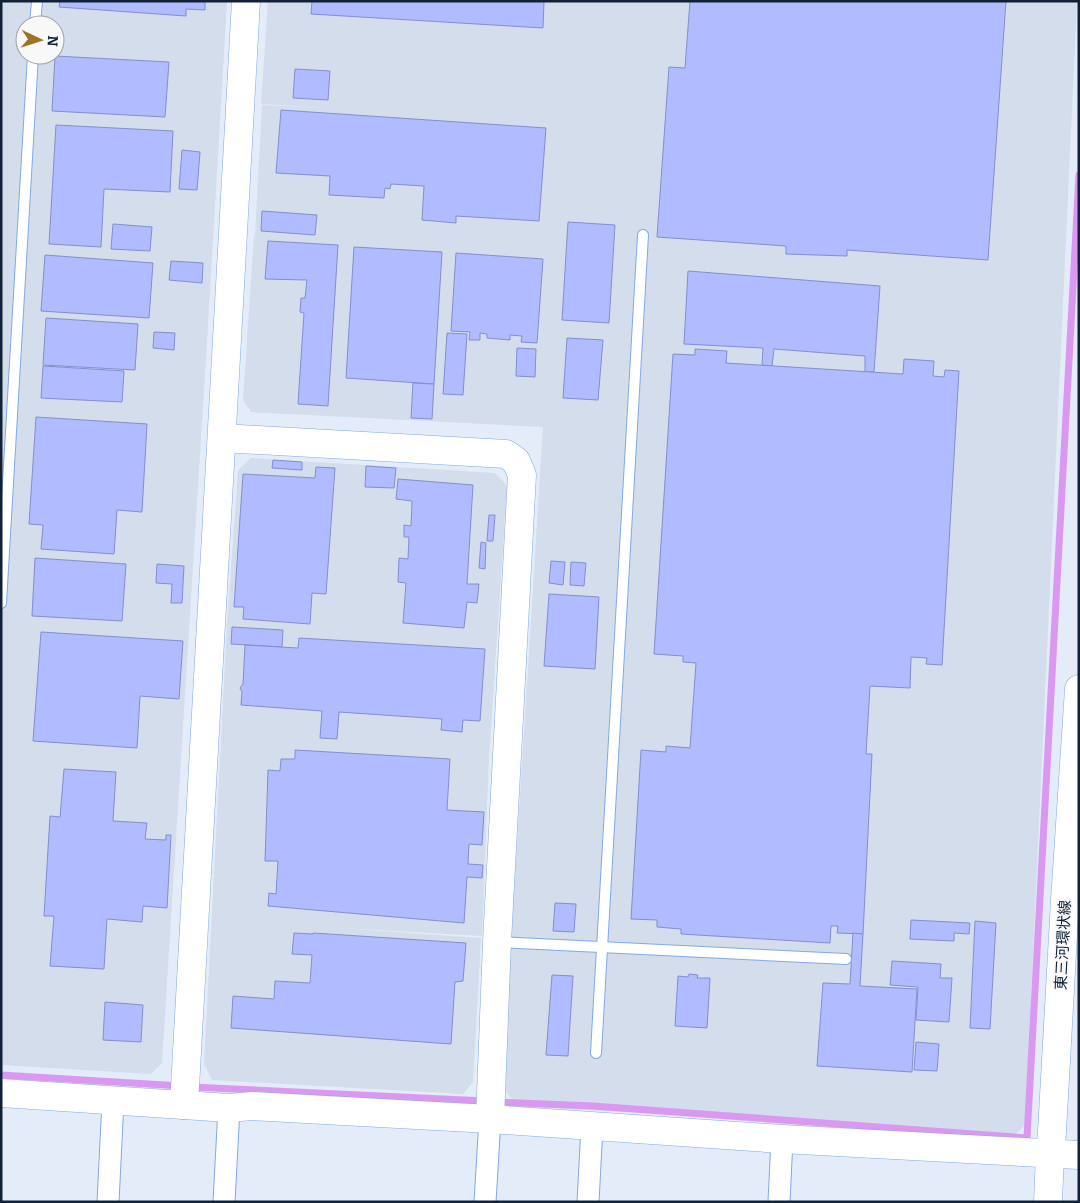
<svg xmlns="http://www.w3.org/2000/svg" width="1080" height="1203" font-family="Bitter,'Noto Sans JP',serif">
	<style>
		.built { fill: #d3ddeb; fill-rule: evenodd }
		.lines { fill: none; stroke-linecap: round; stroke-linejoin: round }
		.stream { stroke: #da98f2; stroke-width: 7 }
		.building { fill: #b0bcff; stroke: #838ece }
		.lane-casing { stroke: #80aae4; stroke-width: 12 }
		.street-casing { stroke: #80aae4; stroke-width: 23 }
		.secondary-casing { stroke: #80aae4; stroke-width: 29 }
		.primary-casing { stroke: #80aae4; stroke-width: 29 }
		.lane { stroke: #fff; stroke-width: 10 }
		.street { stroke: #fff; stroke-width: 21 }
		.secondary { stroke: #fff; stroke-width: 28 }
		.primary { stroke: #fff; stroke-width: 28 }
		.labels { text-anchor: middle; stroke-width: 4; stroke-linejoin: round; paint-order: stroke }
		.street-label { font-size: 15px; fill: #112137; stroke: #f8f8f8 }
	</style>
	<rect width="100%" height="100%" fill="#e3ecf8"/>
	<g class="built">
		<path d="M1 1H227L208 325 162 1063 151 1074 1 1065ZM25 25H55V55H25Z"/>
		<polygon points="268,1 1077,1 1025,1125 1016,1134 517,1106 502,1086 543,427 251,412 243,400 254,236 255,236 262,105 343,109 261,104"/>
		<polygon points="251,458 495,473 507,486 489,758 482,936 323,927 481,938 473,1082 463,1094 212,1080 204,1064 227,625 238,470"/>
	</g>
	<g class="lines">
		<g class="stream">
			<polyline points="1,1075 181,1086"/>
			<polyline points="191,1087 485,1101"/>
			<polyline points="496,1102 593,1106 1027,1138 1079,175"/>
		</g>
	</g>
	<g class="building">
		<polygon points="60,1 205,1 205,10 186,9 186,16 59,7"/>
		<polygon points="312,1 544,1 543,28 311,14"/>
		<polygon points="690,1 1006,1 988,260 847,250 847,256 786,254 786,246 657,237 669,67 685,68"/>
		<polygon points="55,56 169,62 165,117 52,111"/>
		<polygon points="295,69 330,71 328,100 293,98"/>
		<polygon points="281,110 546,128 539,221 456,216 456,223 422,220 424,186 391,184 390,189 385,188 384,198 329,195 330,176 276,173"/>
		<polygon points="56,125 173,131 170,192 104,189 101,247 49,244"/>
		<polygon points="182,150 200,152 197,190 179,189"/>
		<polygon points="262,211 317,215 315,235 261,231"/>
		<polygon points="568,222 615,225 609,323 562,320"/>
		<polygon points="113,224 152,227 150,251 111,249"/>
		<polygon points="268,241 338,245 328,406 298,404 304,313 300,312 301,298 305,298 307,280 265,279"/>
		<polygon points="354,247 442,252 434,384 346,378"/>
		<polygon points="456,253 543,259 537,343 521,342 522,336 510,335 510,340 487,338 487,334 480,333 480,340 469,340 470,332 451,331"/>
		<polygon points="45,255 153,263 149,318 41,311"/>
		<polygon points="171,261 203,263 202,283 169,280"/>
		<polygon points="688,271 880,286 874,372 865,372 865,356 774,349 772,366 762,365 763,348 684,344"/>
		<polygon points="46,318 138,324 135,370 43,365"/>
		<polygon points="154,332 175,333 174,350 153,348"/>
		<polygon points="447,333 467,334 463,395 443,394"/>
		<polygon points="567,338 603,340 598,400 563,398"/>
		<polygon points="517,348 536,349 535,377 516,376"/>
		<polygon points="695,349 727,351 726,363 903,374 904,359 934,361 933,376 944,377 945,370 959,371 942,665 926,664 927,658 911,657 910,688 870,686 866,754 872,754 863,934 837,933 838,926 831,926 830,943 681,934 681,929 657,927 657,920 631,919 641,750 666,752 666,746 690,748 696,663 683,662 683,656 654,654 673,354 695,355"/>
		<polygon points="43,366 124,371 122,402 41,398"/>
		<polygon points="413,383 434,384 432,419 411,418"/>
		<polygon points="36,417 147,424 142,512 117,510 114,554 41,549 43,525 29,524"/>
		<polygon points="273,460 302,462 302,470 272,468"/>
		<polygon points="366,466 396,468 394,488 365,487"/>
		<polygon points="316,467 335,468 326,594 312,593 310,624 243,619 244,607 234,607 243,474 315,478"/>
		<polygon points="398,479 473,485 467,584 479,584 477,603 467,602 464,628 403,623 406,583 398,582 399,558 408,559 409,537 404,537 404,525 411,526 412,501 396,499"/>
		<polygon points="489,515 495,515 493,541 487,541"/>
		<polygon points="481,542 486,543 485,569 479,568"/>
		<polygon points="35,558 126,564 122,621 32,616"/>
		<polygon points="551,561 565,562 563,585 549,583"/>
		<polygon points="571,562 586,563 584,586 570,585"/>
		<polygon points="157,564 184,566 182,603 171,603 172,584 156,583"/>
		<polygon points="549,594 599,597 595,669 544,666"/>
		<polygon points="232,627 283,630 282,647 231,644"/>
		<polygon points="41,632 183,641 179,699 140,696 137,748 33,741"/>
		<polygon points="299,638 485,649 480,721 463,720 462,732 441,730 442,719 339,712 337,739 320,738 322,711 241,705 242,692 240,688 243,684 245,645 298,648"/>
		<polygon points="295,750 450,759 447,810 484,812 482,845 469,844 468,864 483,865 482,878 467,877 464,923 268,906 269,893 276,894 278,861 265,861 268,770 280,771 281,759 295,759"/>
		<polygon points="64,769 116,772 113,821 147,823 145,839 166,840 166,835 171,835 167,908 143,906 142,922 107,919 104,969 50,966 54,916 44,916 50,816 60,817"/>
		<polygon points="555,903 576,904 574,932 553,931"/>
		<polygon points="911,920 970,923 969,934 954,933 954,941 910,939"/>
		<polygon points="975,921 996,923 990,1029 970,1028"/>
		<polygon points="294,933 313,934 313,933 466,943 463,981 455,982 451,1044 231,1028 233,996 274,999 275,981 310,983 312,955 292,954"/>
		<polygon points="853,933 863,934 860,986 917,989 912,1072 817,1066 823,983 850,984"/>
		<polygon points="892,961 941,964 940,978 952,978 949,1022 916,1020 918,987 890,985"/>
		<polygon points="689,974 698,975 697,978 710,978 707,1028 675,1026 678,976 688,977"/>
		<polygon points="552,975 573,976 568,1056 546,1055"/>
		<polygon points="105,1002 143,1005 141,1042 103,1040"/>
		<polygon points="916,1042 939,1044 937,1071 914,1070"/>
	</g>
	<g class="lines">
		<defs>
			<g id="lane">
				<polyline points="35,25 37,1"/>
				<polyline points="1,603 33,55"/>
				<polyline points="498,942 846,959"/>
				<polyline points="596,1053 643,235"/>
			</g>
			<g id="street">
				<polyline points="108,1202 113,1101"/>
				<polyline points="224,1202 229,1108"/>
				<polyline points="485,1202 490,1119"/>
				<polyline points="588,1202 592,1126"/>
				<polyline points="779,1202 782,1139"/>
			</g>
			<g id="secondary">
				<polyline points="222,438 506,454 516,461 522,475 497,942 490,1119"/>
				<polyline points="1,1093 229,1108 252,1106 490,1119 782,1139 1079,1155"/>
				<polyline points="184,1105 246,1"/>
			</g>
			<polyline id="primary" points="1048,1202 1050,1154 1052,1132 1065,900 1079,689"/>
		</defs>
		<use href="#lane" class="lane-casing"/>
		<use href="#street" class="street-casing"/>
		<use href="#secondary" class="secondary-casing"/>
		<use href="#primary" class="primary-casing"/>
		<use href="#lane" class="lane"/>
		<use href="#street" class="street"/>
		<use href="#secondary" class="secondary"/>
		<use href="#primary" class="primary"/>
	</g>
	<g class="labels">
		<g class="street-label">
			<text transform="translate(1063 945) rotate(-87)" y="5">東三河環状線</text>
		</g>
	</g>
	<rect width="1080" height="1203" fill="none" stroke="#112137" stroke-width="5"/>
	<g transform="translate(40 40) rotate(94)"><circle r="24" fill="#f8f8f8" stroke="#9ca2ab"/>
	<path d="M0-4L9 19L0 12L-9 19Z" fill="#a07224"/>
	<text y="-8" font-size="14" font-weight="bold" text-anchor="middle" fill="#112137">N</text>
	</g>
</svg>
